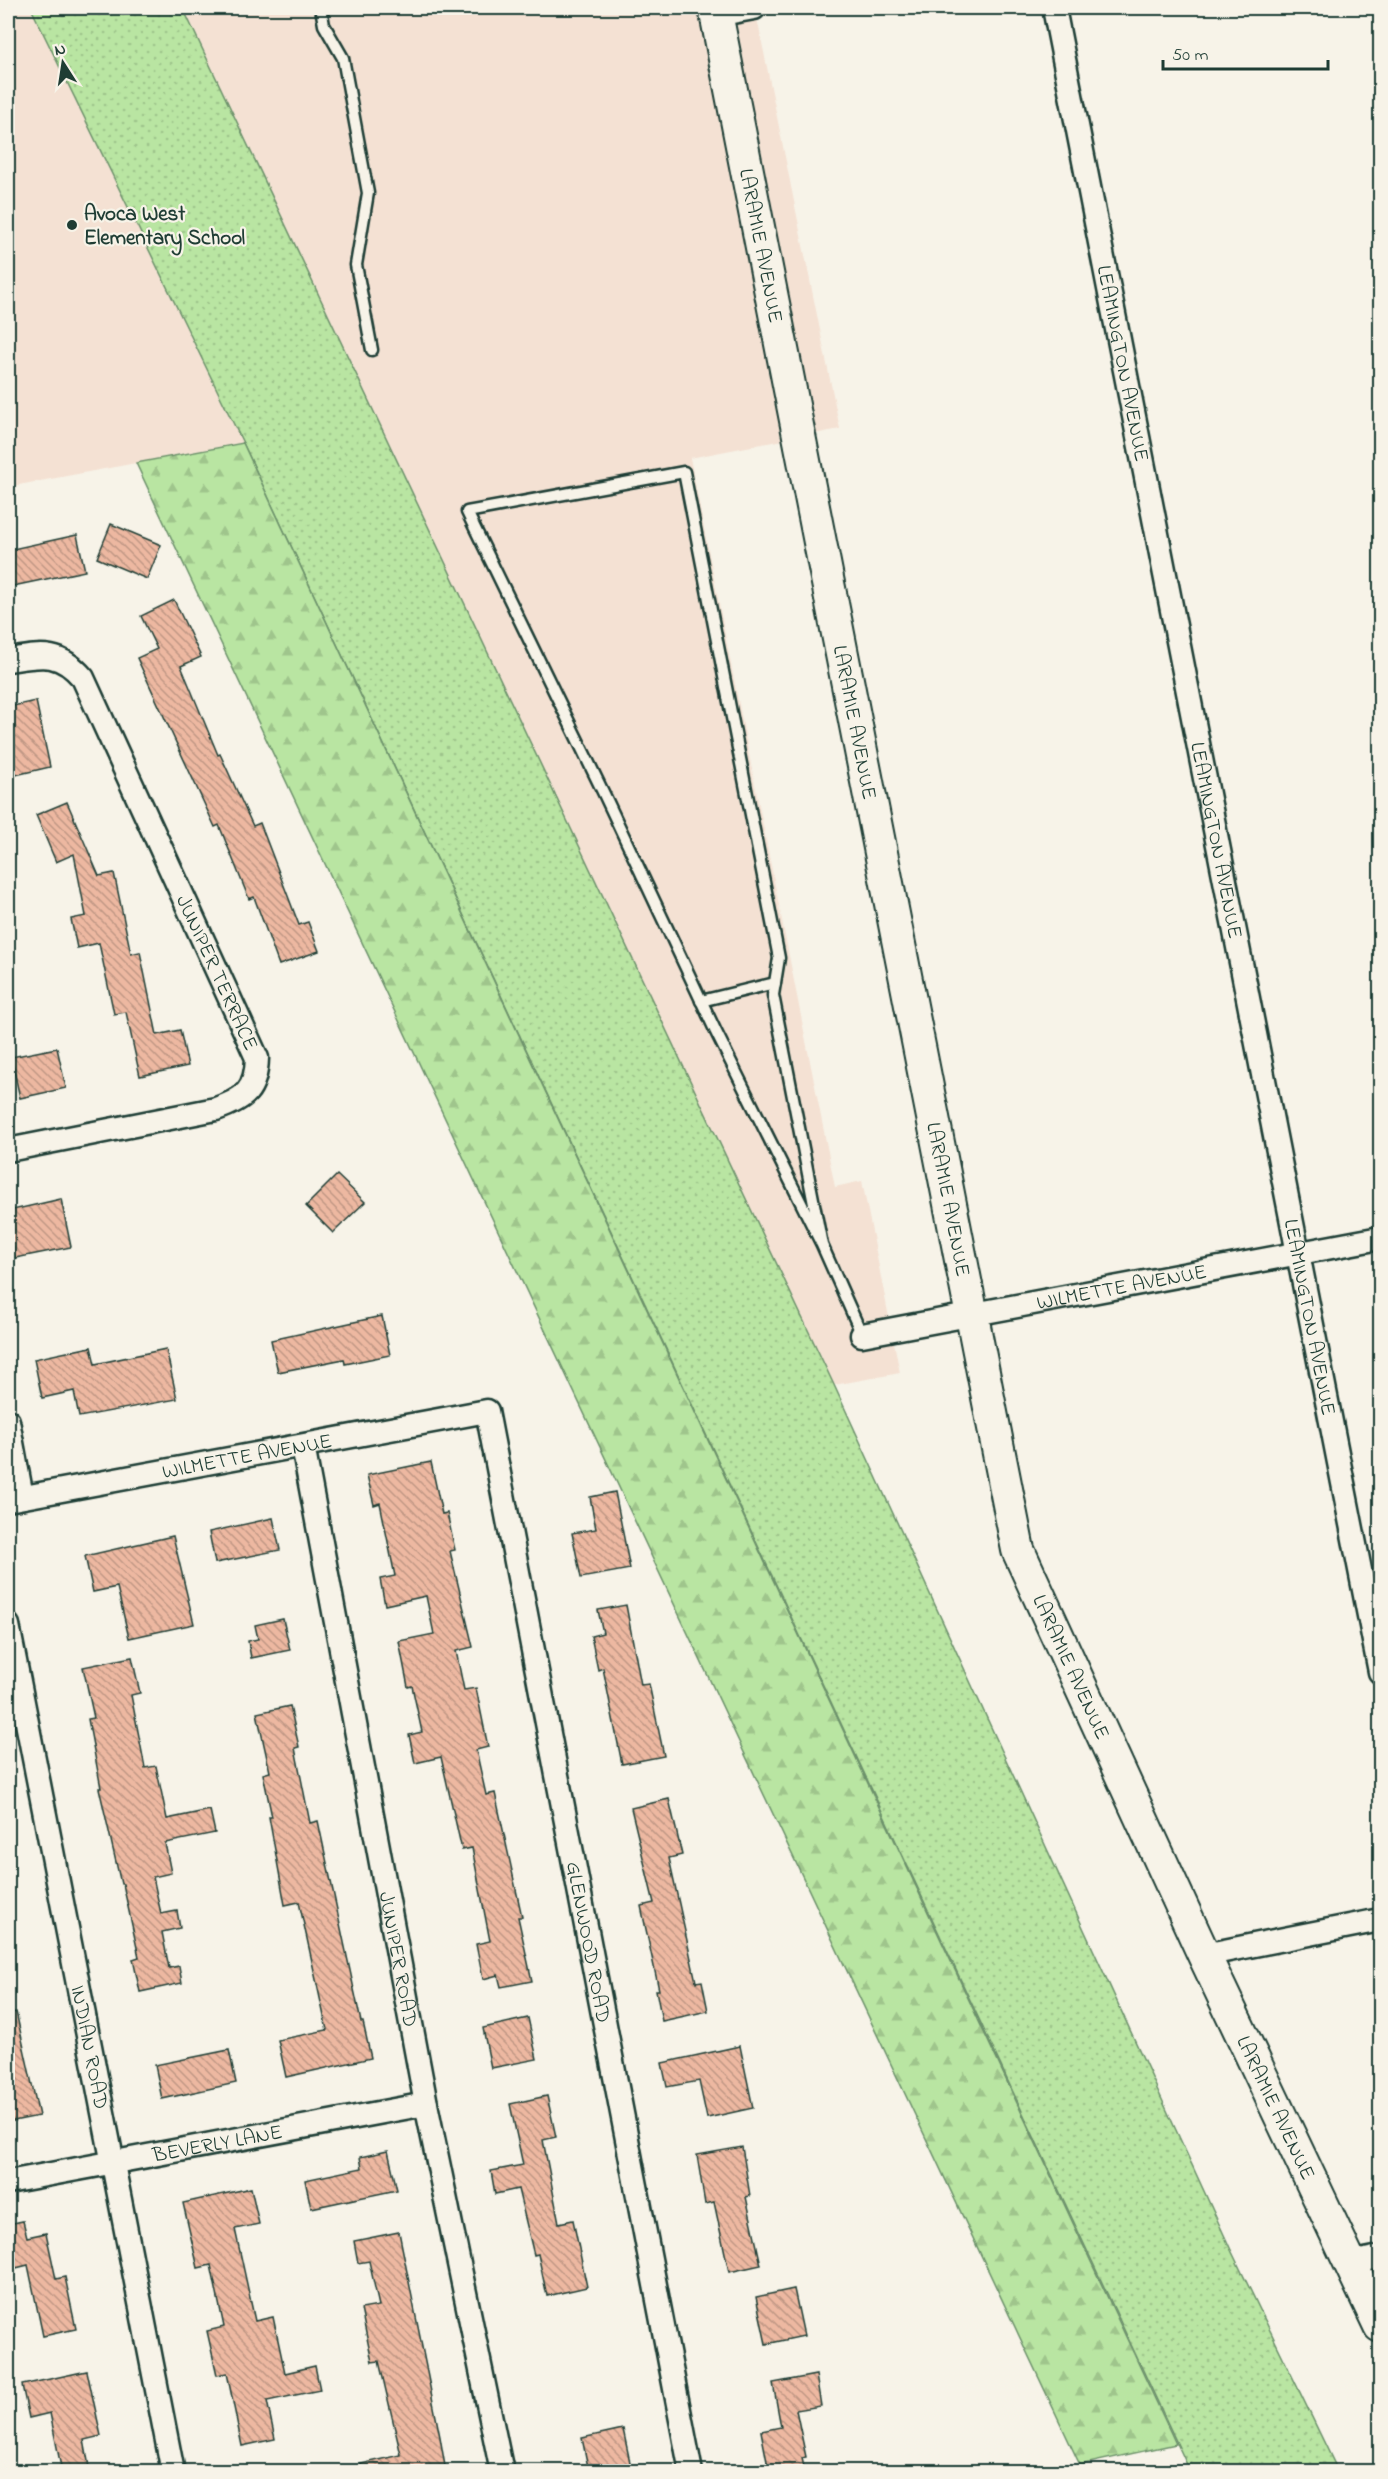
<svg xmlns="http://www.w3.org/2000/svg" width="1388" height="2479" font-family="'Indie Flower',sans-serif">
	<style>
		.built { fill: #f4e1d3 }
		.green { fill: url(#green-dots); stroke: #6c916b; stroke-width: 1.5 }
		.forest { fill: url(#forest-firs); stroke: #6c916b; stroke-width: 1.5 }
		.building { fill: url(#building-back-hatch); stroke: #1f3d34; stroke-width: 1.5 }
		.lines { fill: none; stroke-linecap: round; stroke-linejoin: round }
		.lane-casing { stroke: #1f3d34; stroke-width: 15 }
		.street-casing { stroke: #1f3d34; stroke-width: 27 }
		.secondary-casing { stroke: #1f3d34; stroke-width: 36 }
		.lane { stroke: #f7f3e8; stroke-width: 10 }
		.street { stroke: #f7f3e8; stroke-width: 22 }
		.secondary { stroke: #f7f3e8; stroke-width: 32 }
		.poi-dot { fill: #1f3d34; stroke: #f7f3e8; stroke-width: 2 }
		.labels { text-anchor: middle; stroke-width: 4.5; stroke-linejoin: round; paint-order: stroke }
		.poi-label { font-size: 21px; font-weight: bold; fill: #1f3d34; stroke: #f7f3e8; text-anchor: start }
		.street-label { font-size: 21px; fill: #1f3d34; stroke: #f7f3e8 }
	</style>
	<defs>
		<pattern id="green-dots" width="8" height="8" patternUnits="userSpaceOnUse" patternTransform="scale(1.5)"><rect width="8" height="8" fill="#b9e5a2"/><path d="M2 2h.1M6 6h.1" fill="none" stroke="#9fc58c" stroke-width="1.8" stroke-linecap="round"/></pattern>
		<pattern id="forest-firs" width="22" height="20" patternUnits="userSpaceOnUse" patternTransform="scale(1.5)"><rect width="22" height="20" fill="#b9e5a2"/><path d="M5 1l3.5 6h-7zM16 11l3.5 6h-7z" fill="#9fc58c"/></pattern>
		<pattern id="building-back-hatch" width="6" height="6" patternUnits="userSpaceOnUse" patternTransform="scale(1.5)"><rect width="6" height="6" fill="#edb8a1"/><path d="M-1 5l2 2M0 0l6 6M5-1l2 2" fill="none" stroke="#bf9784"/></pattern>
	</defs>
	<rect width="100%" height="100%" fill="#f7f3e8"/>
	<filter id="ink" filterUnits="userSpaceOnUse"><feTurbulence type="fractalNoise" baseFrequency=".0167" numOctaves="2"/><feDisplacementMap in="SourceGraphic" scale="12" xChannelSelector="R" yChannelSelector="G"/><feConvolveMatrix kernelMatrix="1 2 1 2 8 2 1 2 1" color-interpolation-filters="sRGB"/></filter>
	<g filter="url(#ink)">
		<g class="built">
			<polygon points="8,8 31,8 243,443 8,487"/>
			<polygon points="183,8 755,8 840,429 690,458 835,1187 862,1181 900,1373 834,1385"/>
		</g>
		<polygon class="green" points="31,8 183,8 834,1385 1231,2250 1338,2471 1190,2471 243,443"/>
		<polygon class="forest" points="243,443 1176,2444 1080,2465 136,463"/>
		<g class="building">
			<polygon points="111,524 161,545 147,579 97,558"/>
			<polygon points="77,535 85,571 8,587 8,550"/>
			<polygon points="174,600 201,657 181,666 218,755 220,754 253,826 260,823 299,925 308,922 319,951 279,965 254,897 249,899 219,825 215,827 137,658 157,649 141,616"/>
			<polygon points="36,701 50,767 11,776 8,759 8,707"/>
			<polygon points="67,802 99,876 114,873 131,954 140,952 157,1035 180,1030 188,1066 140,1076 126,1012 114,1014 99,943 77,948 71,919 86,916 74,854 56,862 36,815"/>
			<polygon points="57,1048 66,1088 20,1098 11,1057"/>
			<polygon points="337,1175 365,1202 333,1233 306,1206"/>
			<polygon points="61,1199 71,1247 15,1258 8,1222 8,1211"/>
			<polygon points="382,1316 390,1355 345,1364 344,1359 278,1372 271,1340"/>
			<polygon points="91,1347 95,1364 166,1349 177,1399 79,1417 74,1391 42,1398 34,1359"/>
			<polygon points="431,1462 442,1514 447,1513 455,1550 450,1551 473,1647 456,1651 464,1690 476,1688 488,1747 476,1750 486,1795 495,1793 522,1917 518,1917 532,1981 501,1987 498,1975 483,1979 476,1944 490,1941 472,1848 462,1850 441,1757 415,1763 409,1735 422,1732 412,1686 408,1687 399,1641 434,1634 426,1596 385,1605 380,1579 395,1576 380,1503 374,1505 367,1475"/>
			<polygon points="615,1492 630,1569 581,1578 572,1533 596,1529 590,1497"/>
			<polygon points="273,1518 280,1550 215,1563 209,1532"/>
			<polygon points="173,1536 194,1624 129,1638 117,1587 93,1592 85,1556"/>
			<polygon points="626,1605 641,1685 649,1684 664,1756 622,1764 603,1668 598,1670 591,1636 603,1633 598,1610"/>
			<polygon points="283,1619 290,1650 251,1658 248,1641 258,1639 255,1625"/>
			<polygon points="132,1657 140,1693 131,1695 145,1768 156,1766 167,1819 210,1810 215,1833 165,1843 171,1873 153,1877 161,1914 177,1911 180,1928 162,1932 169,1968 179,1966 182,1983 140,1992 133,1959 139,1957 123,1884 121,1884 99,1788 101,1788 88,1719 94,1718 83,1667"/>
			<polygon points="290,1706 299,1747 295,1748 310,1823 318,1821 361,2022 363,2022 371,2058 286,2077 278,2040 327,2030 299,1902 285,1905 269,1817 272,1817 263,1774 270,1772 257,1713"/>
			<polygon points="669,1799 682,1855 669,1858 696,1982 702,1981 708,2011 662,2021 656,1990 659,1990 641,1906 654,1903 631,1808"/>
			<polygon points="16,2012 39,2116 8,2122 8,2013"/>
			<polygon points="528,2018 537,2059 491,2068 483,2028"/>
			<polygon points="740,2046 753,2108 707,2118 699,2081 667,2087 662,2063"/>
			<polygon points="229,2050 236,2083 162,2099 155,2065"/>
			<polygon points="547,2096 556,2137 543,2140 559,2223 573,2220 587,2287 547,2296 538,2254 534,2255 518,2189 495,2194 491,2171 523,2165 510,2104"/>
			<polygon points="742,2147 750,2196 746,2197 761,2265 729,2272 714,2202 705,2204 697,2155"/>
			<polygon points="388,2151 397,2190 311,2208 305,2180 362,2168 360,2157"/>
			<polygon points="251,2188 259,2224 235,2229 255,2321 273,2317 285,2373 315,2366 320,2390 267,2401 275,2439 242,2446 227,2373 217,2375 207,2331 224,2327 211,2265 198,2268 183,2203"/>
			<polygon points="23,2221 27,2237 46,2233 56,2279 65,2277 76,2329 43,2336 28,2265 8,2270 8,2224"/>
			<polygon points="399,2232 440,2437 446,2472 361,2472 361,2464 401,2455 379,2361 372,2362 361,2309 379,2306 369,2261 358,2263 354,2241"/>
			<polygon points="794,2289 804,2336 766,2344 756,2297"/>
			<polygon points="87,2371 101,2436 84,2440 90,2472 62,2472 50,2413 29,2418 22,2385"/>
			<polygon points="816,2375 821,2406 796,2410 806,2457 802,2458 805,2472 769,2472 761,2431 781,2427 773,2383"/>
			<polygon points="623,2429 632,2472 589,2472 582,2438"/>
		</g>
		<g class="lines">
			<defs>
				<g id="lane">
					<polyline points="321,8 324,25 343,58 368,193 356,265 372,350"/>
					<polyline points="701,1001 775,983"/>
					<polyline points="822,1245 773,995 779,958 684,472 467,512 604,794 716,1032 822,1245 862,1335"/>
				</g>
				<g id="street">
					<path id="s1" d="M1054 8 1380 1672"/>
					<polyline points="716,15 754,8"/>
					<path id="s2" d="M8 660C41 655 59 650 83 678L257 1058C256 1090 245 1099 216 1109L8 1150"/>
					<path id="s3" d="M862 1335 1380 1238"/>
					<polyline points="8,1421 22,1497"/>
					<path id="s4" d="M303 1446 426 2104 502 2472"/>
					<path id="s5" d="M8 1500 487 1411 691 2472"/>
					<path id="s6" d="M8 1625 173 2472"/>
					<polyline points="1204,1955 1380,1920"/>
					<path id="s7" d="M8 2182 426 2104"/>
					<polyline points="1350,2263 1380,2257"/>
				</g>
				<g id="secondary">
					<path id="s8" d="M715 8 1018 1550 1204 1955 1380 2326"/>
				</g>
			</defs>
			<use href="#lane" class="lane-casing"/>
			<use href="#street" class="street-casing"/>
			<use href="#secondary" class="secondary-casing"/>
			<use href="#lane" class="lane"/>
			<use href="#street" class="street"/>
			<use href="#secondary" class="secondary"/>
		</g>
	</g>
	<circle class="poi-dot" cx="72" cy="225" r="6"/>
	<g class="labels">
		<g class="poi-label">
			<text x="84" y="220">Avoca West<tspan x="84" dy="24">Elementary School</tspan></text>
		</g>
		<g class="street-label">
			<text dy="7" stroke="none"><textPath href="#s8" startOffset="242">LARAMIE AVENUE</textPath></text>
			<text dy="7" stroke="none"><textPath href="#s1" startOffset="362">LEAMINGTON AVENUE</textPath></text>
			<text dy="7" stroke="none"><textPath href="#s8" startOffset="728">LARAMIE AVENUE</textPath></text>
			<text dy="7" stroke="none"><textPath href="#s1" startOffset="848">LEAMINGTON AVENUE</textPath></text>
			<text dy="7" stroke="none"><textPath href="#s2" startOffset="406">JUNIPER TERRACE</textPath></text>
			<text dy="7" stroke="none"><textPath href="#s8" startOffset="1214">LARAMIE AVENUE</textPath></text>
			<text dy="7" stroke="none"><textPath href="#s3" startOffset="264">WILMETTE AVENUE</textPath></text>
			<text dy="7" stroke="none"><textPath href="#s1" startOffset="1334">LEAMINGTON AVENUE</textPath></text>
			<text dy="7" stroke="none"><textPath href="#s5" startOffset="243">WILMETTE AVENUE</textPath></text>
			<text dy="7" stroke="none"><textPath href="#s8" startOffset="1700">LARAMIE AVENUE</textPath></text>
			<text dy="7" stroke="none"><textPath href="#s5" startOffset="1028">GLENWOOD ROAD</textPath></text>
			<text dy="7" stroke="none"><textPath href="#s4" startOffset="522">JUNIPER ROAD</textPath></text>
			<text dy="7" stroke="none"><textPath href="#s6" startOffset="430">INDIAN ROAD</textPath></text>
			<text dy="7" stroke="none"><textPath href="#s8" startOffset="2186">LARAMIE AVENUE</textPath></text>
			<text dy="7" stroke="none"><textPath href="#s7" startOffset="213">BEVERLY LANE</textPath></text>
		</g>
	</g>
	<rect width="1388" height="2479" fill="none" stroke="#f7f3e8" stroke-width="30"/>
	<rect x="15" y="15" width="1358" height="2449" fill="none" stroke="#1f3d34" stroke-width="2" filter="url(#ink)"/>
	<g transform="translate(63 63) rotate(348)" stroke="#f7f3e8" stroke-width="4.5" paint-order="stroke">
	<path d="M0-4.5L10 22L0 15L-10 22Z" fill="#1f3d34"/>
	<text y="-9" font-size="16" font-weight="bold" text-anchor="middle" fill="#1f3d34">N</text>
	</g>
	<path d="M1163 60v9h165v-9" fill="none" stroke="#1f3d34" stroke-width="3"/>
	<text x="1172" y="60" font-size="18" fill="#1f3d34" stroke="#f7f3e8" stroke-width="4.5" paint-order="stroke">50 m</text>
</svg>
